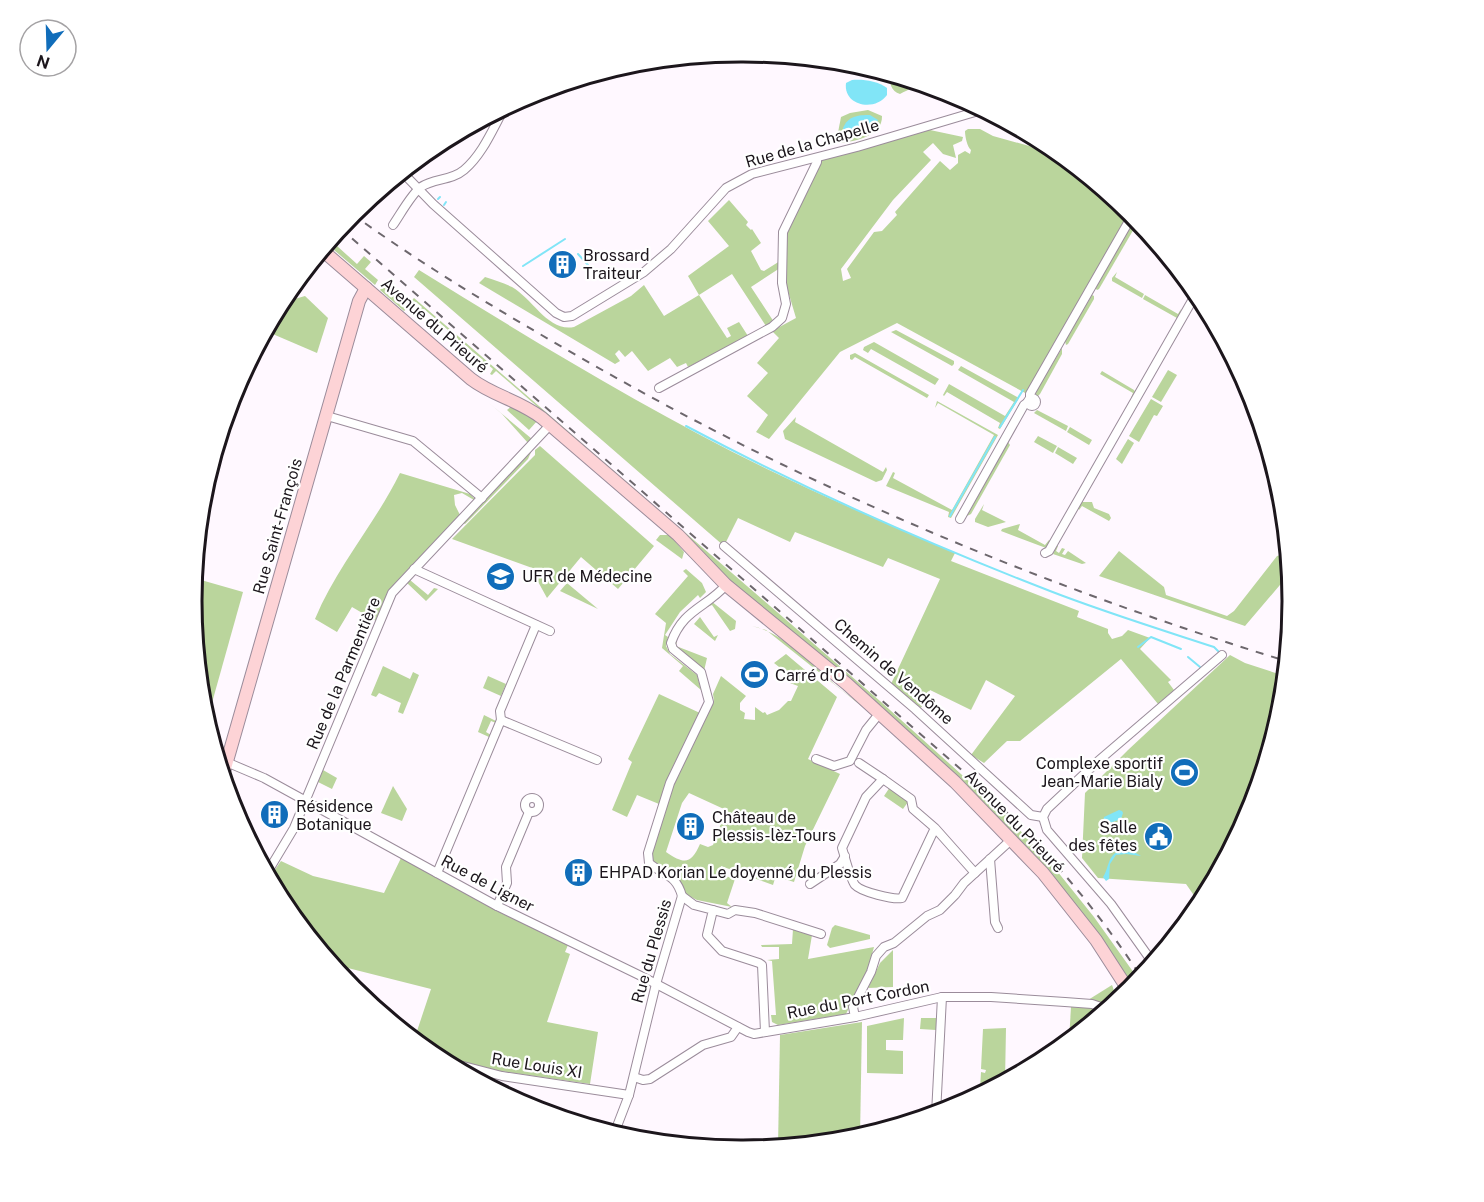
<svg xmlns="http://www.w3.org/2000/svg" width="1484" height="1202" font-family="'Public Sans',sans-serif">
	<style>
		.green { fill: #bad59c; fill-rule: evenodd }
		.water { fill: #81e5f7 }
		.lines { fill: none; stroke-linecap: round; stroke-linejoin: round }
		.stream { stroke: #81e5f7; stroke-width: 2 }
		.street-casing { stroke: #9b8c9b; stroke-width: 10 }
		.secondary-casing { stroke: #9b8c9b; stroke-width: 14 }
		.street { stroke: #fff; stroke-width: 8 }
		.secondary { stroke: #fdd3d6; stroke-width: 12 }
		.rail { stroke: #6d676d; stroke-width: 2; stroke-dasharray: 8 8; stroke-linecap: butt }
		.labels { text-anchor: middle; stroke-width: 4.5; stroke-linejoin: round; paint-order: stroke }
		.street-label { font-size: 16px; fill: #1c161c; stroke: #fff }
		.poi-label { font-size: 16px; fill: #1c161c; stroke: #fff; text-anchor: start }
		.rim { fill: none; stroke: #1c161c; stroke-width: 3 }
	</style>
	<rect width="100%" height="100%" fill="#fff8ff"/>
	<g class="green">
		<path d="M890 74 953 93 979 107C946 114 934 85 913 88 909 89 904 92 900 94 891 91 889 83 890 74Z"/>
		<path d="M868 110 882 116C883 136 852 143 836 143L841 117 850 113Z"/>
		<path d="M968 129H980L993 136 1040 149 1042 146 1037 142 1039 139 1048 144 1131 212 1027 394 897 323 840 352 769 439 756 432 768 415 747 396 768 373 757 363 779 338 772 331 796 318 785 281V233L822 160 930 130 963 137 962 141 953 145 956 158 943 154 933 143 923 152 931 160 893 200 841 269 843 281 851 278 847 269 874 232 882 231 897 215 895 212 940 161 950 170 958 163V155L965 151 970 154 971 150C967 147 965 136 965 131Z"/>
		<path d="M729 200 748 222 746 225 751 230 752 229 761 243 751 251 761 270 764 271 780 261V268L751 287 774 322 766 326 732 274 699 295 727 338 731 336 727 328 739 322 748 336 688 367 686 363 677 367 670 358 648 371 632 351 625 357 619 350 615 354 620 361 615 364 479 283 485 277C494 280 504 283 512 287 533 299 548 332 574 327L631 296 644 285 664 316 699 295 688 276 729 246 708 221Z"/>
		<polygon points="1131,225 1135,227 1099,289 1097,290 1095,288"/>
		<polygon points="337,246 357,264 364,256 371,262 365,269 378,280 375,285 334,250"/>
		<path d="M419 270C532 340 647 410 767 469 829 499 892 526 955 553L951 561 1079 611 1077 617 1108 629V633L1112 639 1122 636 1128 630 1150 638 1140 649 1171 680 1168 682 1174 690 1158 704 1121 659 1020 741H1007L984 763 971 755 1015 696 986 680 971 710 930 690 921 708 891 684 940 579 888 558 883 567 795 532 790 542 738 518 724 546 414 277Z"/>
		<polygon points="1117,272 1115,277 1144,294 1142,298 1112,281 1112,278"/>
		<polygon points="384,285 407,305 414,298 880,701 1002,811 1053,866 1094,917 1139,980 1131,989 1049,874 547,415 496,371 492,375 490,374 493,369 485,362 481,366 480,365 483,360 473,352 469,356 467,354 471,350 461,341 457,345 455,343 458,339 451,332 447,336 445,334 448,330 440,323 436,327 435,325 438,321 424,309 420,313 418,311 422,307 416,302 404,311 380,290"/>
		<polygon points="1092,295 1094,296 1094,299 1068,344 1066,345 1065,341"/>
		<polygon points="1145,295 1178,314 1181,309 1179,317 1177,318 1143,299"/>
		<polygon points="305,296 328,318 317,353 268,332 281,303"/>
		<polygon points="896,330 954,361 954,364 952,366 891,332"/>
		<polygon points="874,342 939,379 935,385 871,349 868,353 863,350 864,347"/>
		<polygon points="1062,348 1062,354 1040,394 1036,398 1035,393"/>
		<polygon points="855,353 929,395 927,398 855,357 852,360 850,359 850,355"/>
		<polygon points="961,366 1019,398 1000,429 998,428 1000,423 947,392 944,396 943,395 949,384 1005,416 1014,402 958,370"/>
		<polygon points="1168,370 1177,375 1161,402 1152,397"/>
		<polygon points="1102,371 1134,390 1136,393 1131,398 1133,393 1100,374"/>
		<polygon points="1151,399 1163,406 1157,416 1154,415 1139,442 1129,436"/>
		<polygon points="937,401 998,435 951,518 948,517 949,512 886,486 893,472 895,473 893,478 952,510 994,435 938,403 935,408"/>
		<polygon points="489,403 532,439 528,443 502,414"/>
		<polygon points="514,404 538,420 529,430 507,410"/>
		<polygon points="1037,410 1068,426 1066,431 1034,413"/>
		<polygon points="796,417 795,422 883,472 886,467 887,470 882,480 876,482 785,439 783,431"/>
		<polygon points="1070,427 1092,440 1089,445 1067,432"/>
		<polygon points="1038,436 1057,446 1053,453 1034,442"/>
		<polygon points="1128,439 1134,443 1122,464 1116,459"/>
		<polygon points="1008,442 1010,445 971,514 967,516"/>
		<polygon points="540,446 654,546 618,589 581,557 547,598 536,578 535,569 452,539 535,455 535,450"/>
		<polygon points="1058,447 1077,458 1073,464 1055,453"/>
		<polygon points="532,450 528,459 472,517 465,524 463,523"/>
		<path d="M400 473 470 494 475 499 474 500 462 493 454 495 455 505 460 515 395 583 376 621 352 607 337 632 315 619C337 566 375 524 400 473Z"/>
		<polygon points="1081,502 1092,502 1094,508 1109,514 1111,518 1109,521 1082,506 1079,510 1078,508"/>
		<polygon points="984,504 982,510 1006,522 988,527 975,522 975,519"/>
		<polygon points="1020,524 1018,530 1045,545 1049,540 1050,542 1046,548 1001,531 1002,529"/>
		<polygon points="660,535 670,535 684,552 682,559 656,540"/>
		<polygon points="1057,545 1058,546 1056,551 1059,553 1062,548 1065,549 1062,554 1065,555 1068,551 1086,563 1082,564 1053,554"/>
		<polygon points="1119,551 1164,587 1166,595 1227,616 1234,611 1277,556 1281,555 1286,559 1288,558 1290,577 1285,579 1245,626 1099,576"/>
		<polygon points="686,569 702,583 706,592 700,598 698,595 680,612 665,635 668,637 666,646 670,654 697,675 701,690 679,671 683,666 662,648 666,623 655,614 688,576 683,571"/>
		<polygon points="194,578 243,592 208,717 205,717 203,708 192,601"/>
		<polygon points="410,580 428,595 434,588 438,589 426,601 407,583"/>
		<polygon points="567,583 598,609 560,591"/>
		<polygon points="711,601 736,621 735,629 730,631 712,605 707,607"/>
		<polygon points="700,617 714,637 718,635 715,641 694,624"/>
		<path d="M752 626C785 633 813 666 838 687 850 697 863 705 874 716L766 630Z"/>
		<polygon points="676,641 677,641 676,646 707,658 704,671 675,648"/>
		<path d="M786 654 837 697 808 759 840 774 805 846 794 882 778 877 779 873 777 872 773 885 721 866 719 874 735 879 727 903 732 907 697 900 685 894C682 876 670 873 654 867L650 853 671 788 714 701 713 694 721 676 746 696 740 703V710L745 713 744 719 755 720V707L763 713 765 712 767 715 779 710 788 701H791L798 686 790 683 793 678 774 663ZM689 793 726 810 713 845 708 847 700 844C691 864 685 865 666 852L682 803Z"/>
		<polygon points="1230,655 1245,663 1285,676 1281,709 1250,812 1200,904 1186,884 1098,878 1082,858 1085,793 1128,750"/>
		<polygon points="383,666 410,679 413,672 419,675 403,714 398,712 401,703 379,693 376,697 371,695"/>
		<polygon points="488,676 506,684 501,696 483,688"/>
		<polygon points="659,694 700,713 659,804 637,795 627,817 612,810 632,762 628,759"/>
		<polygon points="484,715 496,721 496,723 491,721 486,732 491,735 489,737 478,732"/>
		<polygon points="323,770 337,778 332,789 318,782"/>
		<polygon points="393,786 407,809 402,821 381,813"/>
		<polygon points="890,787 907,799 908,802 903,809 884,796"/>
		<polygon points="401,858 495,910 568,945 565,952 570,954 547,1022 598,1032 590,1084 500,1071 429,1053 414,1040 431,989 332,964 285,906 269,878 281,861 313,876 384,893"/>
		<polygon points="835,925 870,935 870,939 830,948 827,945 832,928"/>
		<polygon points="793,929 812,935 808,959 874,947 868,969 846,1014 778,1025 772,1022 771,1015 776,1015 772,961 767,960 779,959 779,947 762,947 761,945 792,944"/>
		<polygon points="893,950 893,987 868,988 880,963"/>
		<polygon points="1112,985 1116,996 1111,1005 1088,1000"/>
		<polygon points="1071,1007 1092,1008 1092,1022 1069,1041"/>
		<polygon points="904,1018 903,1040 886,1040 886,1050 903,1051 903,1074 867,1073 867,1026"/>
		<polygon points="921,1018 936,1018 936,1030 920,1029"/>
		<polygon points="862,1022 860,1137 849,1140 778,1147 780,1035"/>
		<polygon points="1006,1028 1005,1081 983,1093 983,1090 980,1089 981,1072 985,1073 986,1070 981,1069 983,1029"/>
	</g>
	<g class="water">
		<polygon points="844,61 879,71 881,73 875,75 847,71 842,65"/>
		<path d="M852 80C863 79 878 81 887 88V95C875 112 843 106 846 83Z"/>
		<path d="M870 115 878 120 874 129 851 138 845 136 843 128C848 116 858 115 870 115Z"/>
		<polygon points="1119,810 1122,811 1123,813 1121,819 1107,824 1103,823 1104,817"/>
		<path d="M1119 851 1134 852 1141 856 1126 854 1116 855 1110 864 1109 879 1106 881 1103 877C1109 869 1107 856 1119 851Z"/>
	</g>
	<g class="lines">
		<g class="stream">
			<polyline points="438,199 440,197"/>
			<polyline points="444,205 446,202"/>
			<polyline points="578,254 588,265"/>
			<polyline points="523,266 565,239"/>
			<path d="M686 426C804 489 926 543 1050 591 1104 612 1159 629 1214 647L1219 652"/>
			<polyline points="1000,427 1023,390"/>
			<polyline points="950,516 995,437"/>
			<polyline points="1138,647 1151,637 1181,649"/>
			<polyline points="1188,657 1200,667"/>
		</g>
		<defs>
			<g id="street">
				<polyline points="402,172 433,204 556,313 564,317 572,316 644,272 671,249 726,188 752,174 857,147 975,112 987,111"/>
				<path d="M393 225C400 215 412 193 421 187 434 178 451 181 464 170 483 154 493 128 505 107"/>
				<polyline points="659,388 772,327 782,318 786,304 782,283 783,232 817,162 817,158"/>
				<circle cx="1032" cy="402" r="4"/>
				<polyline points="1030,398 1030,394 1133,214"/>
				<polyline points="327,416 413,441 482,498"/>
				<polyline points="960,519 1024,405 1028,402"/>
				<polyline points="724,546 915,709 1031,815 1043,817"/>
				<polyline points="1045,553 1049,551 1197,292"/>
				<polyline points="414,569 550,631"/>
				<polyline points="501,720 500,711 536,625"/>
				<polyline points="816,759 834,766 850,761 866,730 879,714"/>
				<polyline points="219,763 231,764 264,778 497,906 641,976 748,1032 754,1034 855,1017 942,997 991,997 1065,1002 1092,1004 1107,1009"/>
				<polyline points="859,763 883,779"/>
				<circle cx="532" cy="805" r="7"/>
				<path d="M935 828 902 898C894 900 861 892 855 885 850 878 845 857 842 848L866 797 883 779 911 799 913 809 935 828 975 873"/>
				<polyline points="990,859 995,922 998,928"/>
				<polyline points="267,873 294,828 392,593 550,425"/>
				<polyline points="437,873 501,720 597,760"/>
				<polyline points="810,884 840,864 845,856"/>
				<polyline points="682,896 694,905 713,910 707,935 722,951 759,963 762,965 765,1032"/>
				<polyline points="497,906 507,883 506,867 529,812"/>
				<polyline points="713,910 728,914 735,910 755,913 821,934"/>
				<polyline points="1153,963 1111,904 1047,830 1043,817 1047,809 1097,762 1222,655"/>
				<polyline points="343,978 345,978"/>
				<polyline points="855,1017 853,1007 871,972 876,956 884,947 894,943 927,916 940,910 955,895 964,883 1012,839"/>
				<polyline points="440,1060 502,1076 629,1095"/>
				<polyline points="634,1077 643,1080 650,1079 703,1045 731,1037 738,1027"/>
				<polyline points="936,1114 942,997"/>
				<path d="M614 1134 629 1095 656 984 682 896C676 874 664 876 649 863L648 853 670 783 709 702 701 672 673 649 671 643C683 609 706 608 726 585"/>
			</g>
			<g id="secondary">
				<path d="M322 250 471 379C493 396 519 400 542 418L678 535 726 585 847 684 955 782 1043 873 1096 940 1129 991"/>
				<polyline points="1274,732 1286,657"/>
				<polyline points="223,775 359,301 366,288"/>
			</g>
		</defs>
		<use href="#street" class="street-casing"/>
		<use href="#secondary" class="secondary-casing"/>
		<use href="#street" class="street"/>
		<use href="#secondary" class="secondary"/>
		<g class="rail">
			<path d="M352 214C420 263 491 306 564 348 793 482 1032 583 1286 661"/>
			<path d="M340 228 972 779C1036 838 1094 904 1141 977"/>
		</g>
	</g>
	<defs>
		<symbol id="building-disc" viewBox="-11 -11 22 22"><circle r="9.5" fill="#116dba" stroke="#fff"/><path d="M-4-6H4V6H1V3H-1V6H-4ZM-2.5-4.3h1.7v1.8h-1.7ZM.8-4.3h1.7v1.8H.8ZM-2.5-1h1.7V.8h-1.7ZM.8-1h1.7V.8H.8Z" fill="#fff"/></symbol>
		<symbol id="university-disc" viewBox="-11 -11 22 22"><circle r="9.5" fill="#116dba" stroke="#fff"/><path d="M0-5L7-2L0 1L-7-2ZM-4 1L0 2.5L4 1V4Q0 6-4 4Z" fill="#fff"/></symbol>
		<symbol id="stadium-disc" viewBox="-11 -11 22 22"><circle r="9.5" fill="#116dba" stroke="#fff"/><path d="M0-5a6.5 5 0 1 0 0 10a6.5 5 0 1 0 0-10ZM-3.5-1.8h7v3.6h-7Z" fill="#fff"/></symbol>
		<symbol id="civic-disc" viewBox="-11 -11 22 22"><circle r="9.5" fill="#116dba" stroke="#fff"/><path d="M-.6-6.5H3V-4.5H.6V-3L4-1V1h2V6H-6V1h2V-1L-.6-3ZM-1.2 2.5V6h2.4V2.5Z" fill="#fff"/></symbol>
	</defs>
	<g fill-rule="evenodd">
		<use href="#building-disc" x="546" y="248" width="33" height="33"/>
		<use href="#university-disc" x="484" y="560" width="33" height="33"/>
		<use href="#stadium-disc" x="738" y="658" width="33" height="33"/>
		<use href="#stadium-disc" x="1168" y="756" width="33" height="33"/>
		<use href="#building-disc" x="258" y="798" width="33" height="33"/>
		<use href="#building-disc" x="674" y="810" width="33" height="33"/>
		<use href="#civic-disc" x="1142" y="820" width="33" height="33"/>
		<use href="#building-disc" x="562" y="856" width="33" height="33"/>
	</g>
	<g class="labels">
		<g class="street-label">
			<text transform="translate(812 143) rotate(-16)" y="6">Rue de la Chapelle</text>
			<text transform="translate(435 325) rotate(41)" y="6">Avenue du Prieuré</text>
			<text transform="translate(277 526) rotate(-74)" y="6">Rue Saint-François</text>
			<text transform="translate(894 671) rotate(41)" y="6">Chemin de Vendôme</text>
			<text transform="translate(343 673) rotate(-67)" y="6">Rue de la Parmentière</text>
			<text transform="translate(1015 821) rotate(46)" y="6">Avenue du Prieuré</text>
			<text transform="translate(488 883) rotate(28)" y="6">Rue de Ligner</text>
			<text transform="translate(651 951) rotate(-74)" y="6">Rue du Plessis</text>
			<text transform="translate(858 999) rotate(-11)" y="6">Rue du Port Cordon</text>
			<text transform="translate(537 1065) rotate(9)" y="6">Rue Louis XI</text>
		</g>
		<g class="poi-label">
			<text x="583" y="261">Brossard<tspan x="583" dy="18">Traiteur</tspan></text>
			<text x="522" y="582">UFR de Médecine</text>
			<text x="775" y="681">Carré d'O</text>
			<text x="1163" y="769" text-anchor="end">Complexe sportif<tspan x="1163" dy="18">Jean-Marie Bialy</tspan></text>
			<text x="296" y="812">Résidence<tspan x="296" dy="18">Botanique</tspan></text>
			<text x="712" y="823">Château de<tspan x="712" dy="18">Plessis-lèz-Tours</tspan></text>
			<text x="1137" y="833" text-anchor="end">Salle<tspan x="1137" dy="18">des fêtes</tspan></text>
			<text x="599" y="878">EHPAD Korian Le doyenné du Plessis</text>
		</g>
	</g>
	<path d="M0 0H1484V1202H0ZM741 62H743A539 539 0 0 1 1282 601V601A539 539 0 0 1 743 1140H741A539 539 0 0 1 202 601V601A539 539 0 0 1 741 62Z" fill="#fff" fill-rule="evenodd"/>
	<path class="rim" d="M741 62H743A539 539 0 0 1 1282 601V601A539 539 0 0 1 743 1140H741A539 539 0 0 1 202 601V601A539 539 0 0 1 741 62Z"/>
	<g transform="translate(48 48) rotate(199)"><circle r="28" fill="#ffffff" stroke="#a4a2a4" stroke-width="1.5"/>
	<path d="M0-4.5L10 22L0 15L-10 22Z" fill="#116dba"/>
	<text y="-9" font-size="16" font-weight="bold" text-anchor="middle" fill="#1c161c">N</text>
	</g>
</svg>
